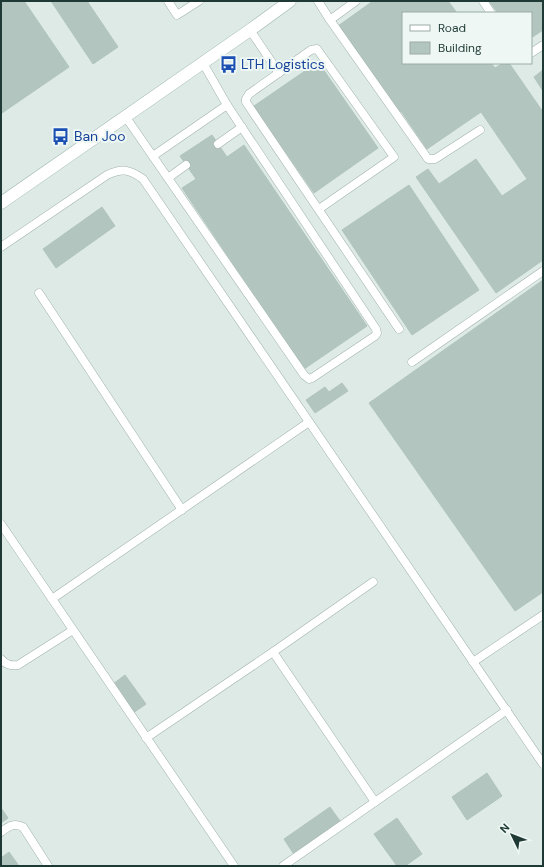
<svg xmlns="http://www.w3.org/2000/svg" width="544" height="867" font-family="'DM Sans',sans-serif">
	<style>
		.building { fill: #b3c5bf; stroke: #b0c4bd }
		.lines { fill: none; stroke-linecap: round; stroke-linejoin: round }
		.service-casing { stroke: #a1b2ad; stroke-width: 9 }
		.secondary-casing { stroke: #9db6af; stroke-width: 13 }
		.service { stroke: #fff; stroke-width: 8 }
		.secondary { stroke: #fff; stroke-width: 12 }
		.labels { text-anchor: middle; stroke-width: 4; stroke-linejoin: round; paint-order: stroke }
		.transit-label { font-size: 14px; fill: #164399; stroke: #eef7f3; text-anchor: start }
	</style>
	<rect width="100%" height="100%" fill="#deeae6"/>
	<g class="building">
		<polygon points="1,1 24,1 69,67 2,113 1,111"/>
		<polygon points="51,1 87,1 118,47 93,64"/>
		<polygon points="373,1 448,1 457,13 403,13 403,63 491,63 495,68 503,63 509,63 543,112 543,260 496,293 416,177 428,169 439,184 476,159 502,196 527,179 481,112 427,149 401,111 398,113 338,26"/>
		<polygon points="489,1 543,1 543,30 531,38 531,13 498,13"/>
		<polygon points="318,62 378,148 314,193 254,106"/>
		<polygon points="543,70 543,91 534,77"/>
		<polygon points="212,135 227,157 244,145 367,326 304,369 182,188 196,179 180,156"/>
		<polygon points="409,185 479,290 412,335 342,230"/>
		<polygon points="102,207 115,226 56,268 43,249"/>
		<polygon points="543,280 543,592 515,611 369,403"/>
		<polygon points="342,383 348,391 315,413 306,400 325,387 329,392"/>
		<polygon points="125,675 146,704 133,713 113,684"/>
		<polygon points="487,773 502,796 467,820 452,797"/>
		<polygon points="330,807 340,821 293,853 284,839"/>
		<polygon points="1,808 8,818 1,823"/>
		<polygon points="397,818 422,854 405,866 397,866 374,834"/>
		<polygon points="9,852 19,866 1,866 1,858"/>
	</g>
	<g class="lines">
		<defs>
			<g id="service">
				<polyline points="168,1 177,15 199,1"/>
				<polyline points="318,1 330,20 428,159 435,159 480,130"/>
				<polyline points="483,1 491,13"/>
				<polyline points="330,20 356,1"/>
				<polyline points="250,30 279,73"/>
				<polyline points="531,53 543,45"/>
				<polyline points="125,116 304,375 309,379 312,378 375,336 377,333 376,329 227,105 203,63"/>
				<polyline points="218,144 242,127"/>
				<polyline points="153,156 227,105"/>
				<polyline points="168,178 186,165"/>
				<polyline points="319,209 394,157 317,49 311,50 249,94 246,99 246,102 399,329"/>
				<path d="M1 247 107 175C122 168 129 169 143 179L543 764"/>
				<polyline points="39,293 182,510"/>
				<polyline points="412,362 543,271"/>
				<polyline points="1,524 234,866"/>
				<polyline points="52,599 309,422"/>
				<polyline points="273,652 375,802"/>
				<path d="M1 659C6 665 11 666 18 665L73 630"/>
				<polyline points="473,662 543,615"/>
				<polyline points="146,738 273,652 373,582"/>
				<path d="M1 832C8 827 14 822 23 827L48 866"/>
				<polyline points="283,866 507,710"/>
			</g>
			<polyline id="secondary" points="1,203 250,30 290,1"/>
		</defs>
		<use href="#service" class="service-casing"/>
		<use href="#secondary" class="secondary-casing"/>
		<use href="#service" class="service"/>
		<use href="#secondary" class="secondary"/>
	</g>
	<defs>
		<symbol id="bus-bare" viewBox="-9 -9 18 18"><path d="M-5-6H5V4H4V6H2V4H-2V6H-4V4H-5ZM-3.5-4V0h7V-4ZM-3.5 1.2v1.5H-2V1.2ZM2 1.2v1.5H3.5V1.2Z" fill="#1a4fb4" stroke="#eef7f3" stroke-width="2.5" paint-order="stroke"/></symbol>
	</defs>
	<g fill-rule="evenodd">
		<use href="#bus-bare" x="216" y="52" width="25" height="25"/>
		<use href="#bus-bare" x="48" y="124" width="25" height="25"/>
	</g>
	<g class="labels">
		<g class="transit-label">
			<text x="241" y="69">LTH Logistics</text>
			<text x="74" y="141">Ban Joo</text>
		</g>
	</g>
	<rect width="544" height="867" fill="none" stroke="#1f3a35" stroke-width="4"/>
	<rect x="402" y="12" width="130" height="52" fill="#eef7f3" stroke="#9baba7"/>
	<rect x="410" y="25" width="20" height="6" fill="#ffffff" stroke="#9baba7"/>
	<text x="438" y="32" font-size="12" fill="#1f3a35">Road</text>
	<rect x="410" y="42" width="20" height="12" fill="#b3c5bf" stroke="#9baba7"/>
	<text x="438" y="52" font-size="12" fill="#1f3a35">Building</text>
	<g transform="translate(512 835) rotate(313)" stroke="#eef7f3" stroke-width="3" paint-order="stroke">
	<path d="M0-3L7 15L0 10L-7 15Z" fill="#1f3a35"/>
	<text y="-6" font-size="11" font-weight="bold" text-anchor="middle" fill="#1f3a35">N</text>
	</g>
</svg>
